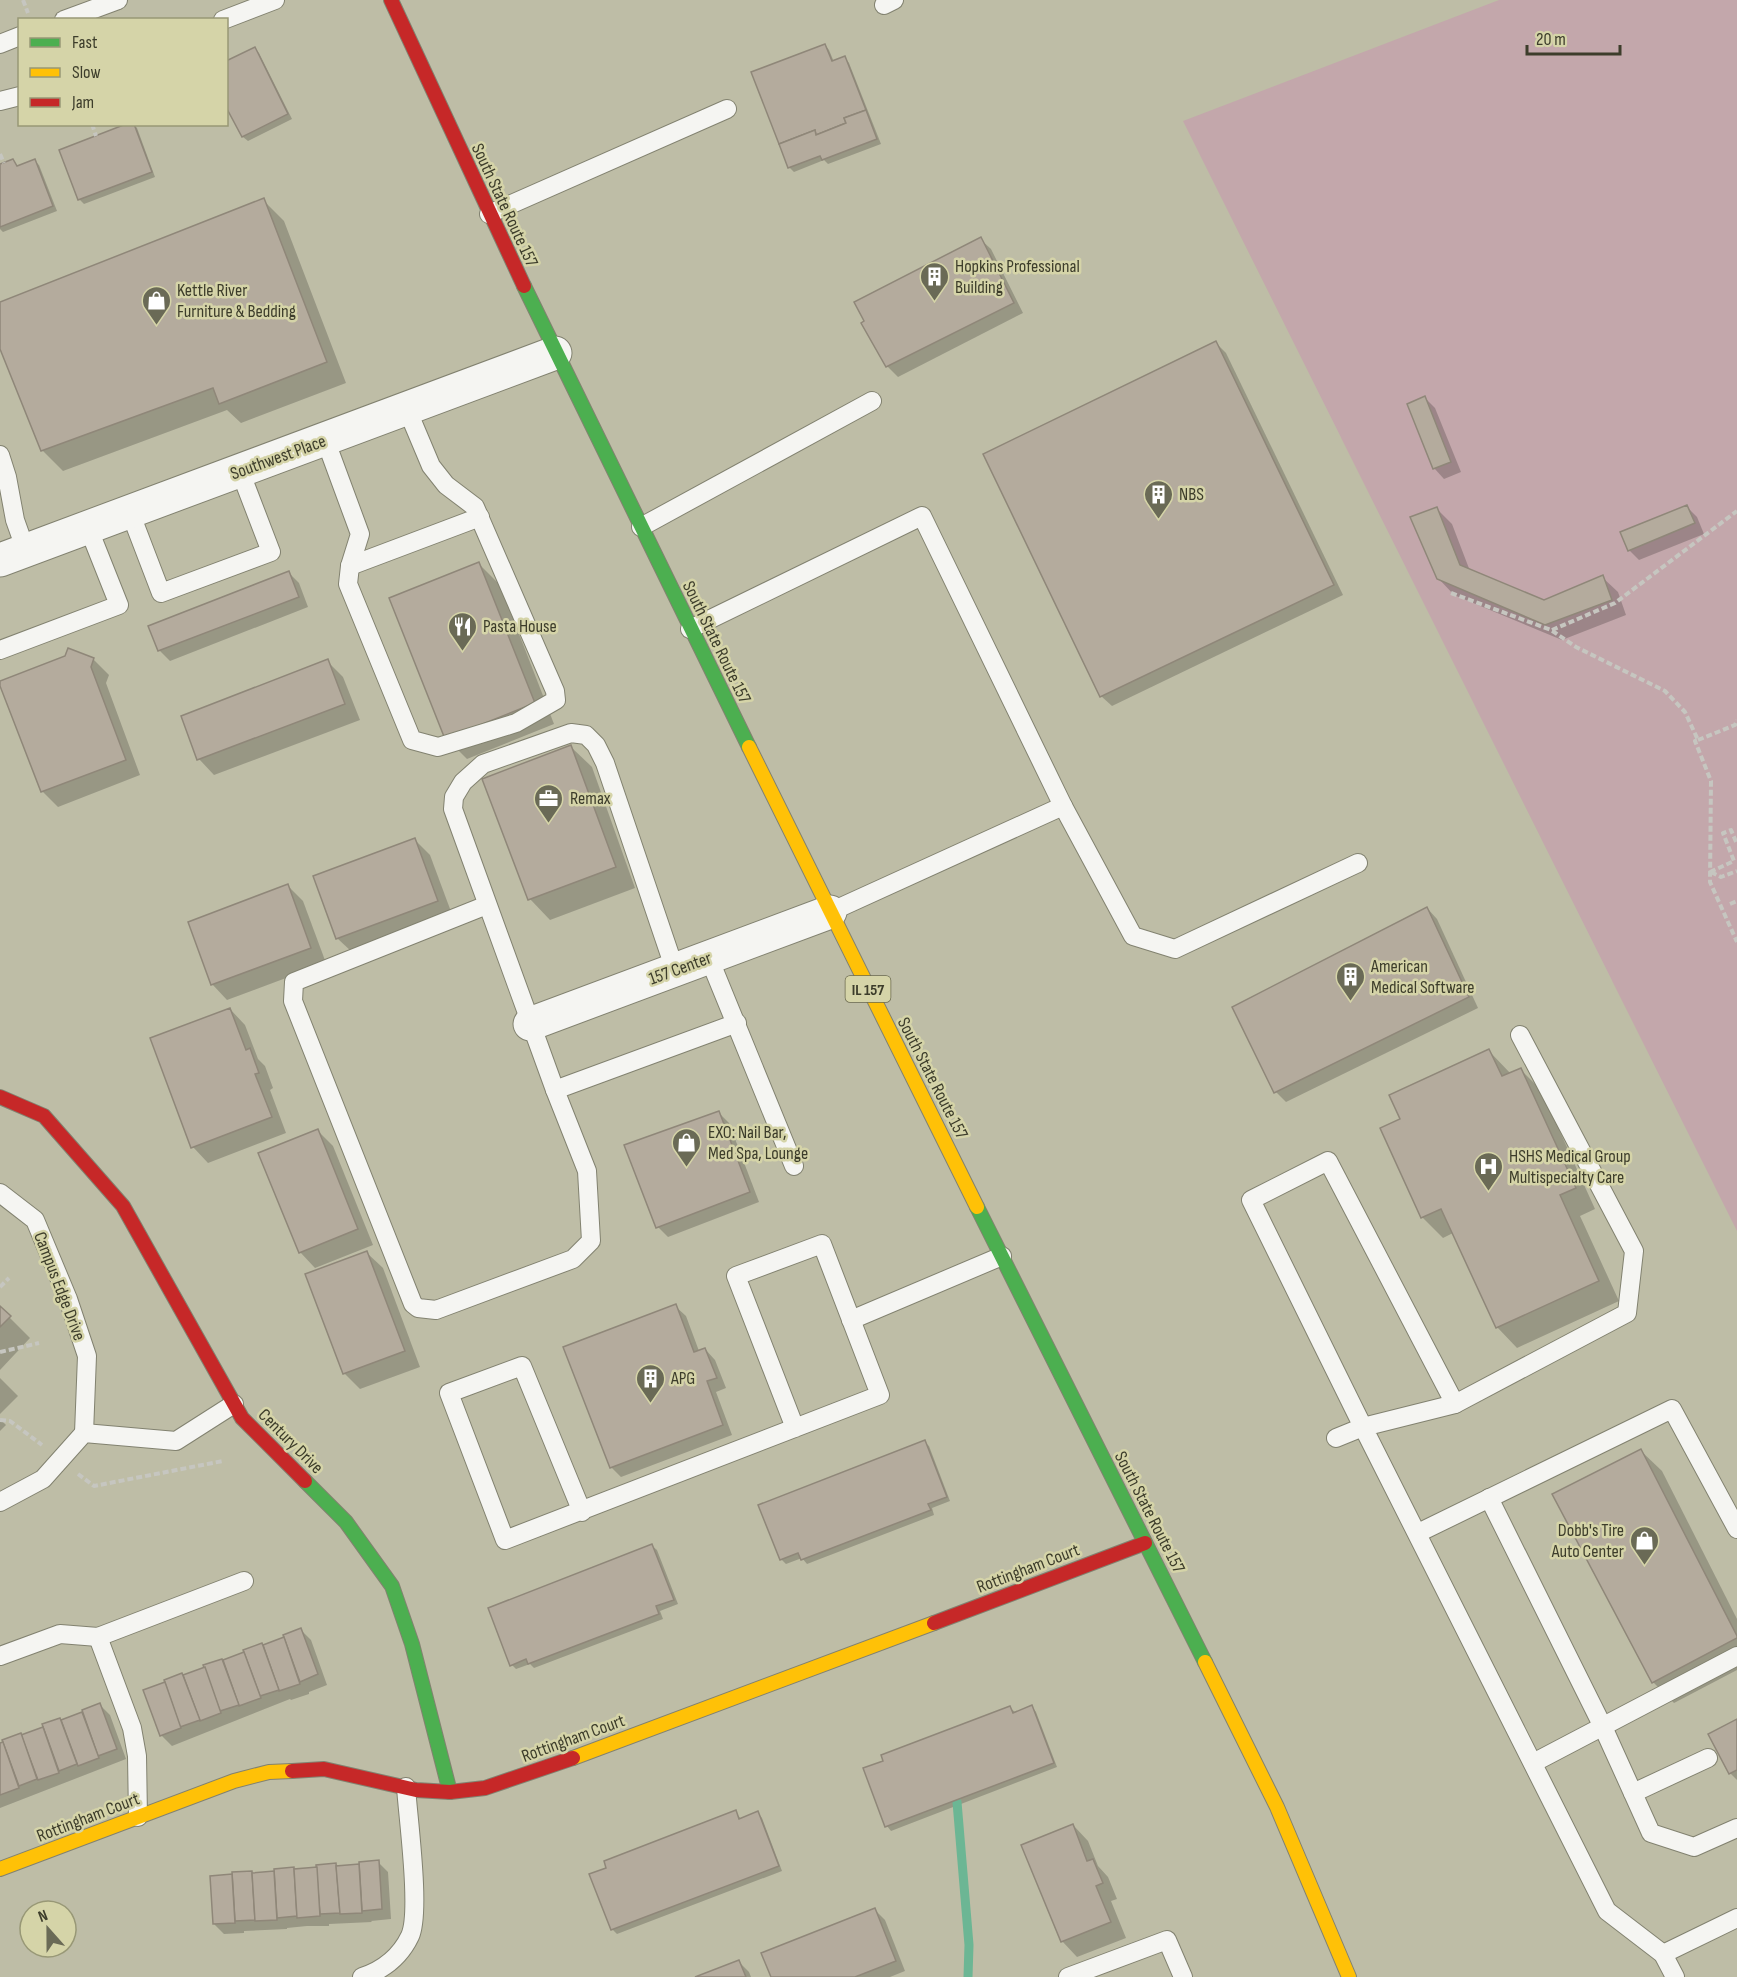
<svg xmlns="http://www.w3.org/2000/svg" width="1737" height="1977" font-family="'Sofia Sans Condensed',sans-serif">
	<style>
		.green { fill: #c3a7ab }
		.shadow { fill: #0003 }
		.lines { fill: none; stroke-linecap: round; stroke-linejoin: round }
		.stream { stroke: #6cb694; stroke-width: 9 }
		.building { fill: #b4ab9d; stroke: #8f8779; stroke-width: 1.5 }
		.lane-casing { stroke: #828270; stroke-width: 20 }
		.street-casing { stroke: #828270; stroke-width: 35 }
		.fast-casing { stroke: #828270; stroke-width: 16 }
		.slow-casing { stroke: #828270; stroke-width: 16 }
		.jam-casing { stroke: #828270; stroke-width: 16 }
		.path { stroke: #c6c6c0; stroke-width: 4; stroke-dasharray: 6 3; stroke-linecap: butt }
		.lane { stroke: #f5f5f2; stroke-width: 18 }
		.street { stroke: #f5f5f2; stroke-width: 33 }
		.fast { stroke: #4caf50; stroke-width: 14 }
		.slow { stroke: #ffc107; stroke-width: 14 }
		.jam { stroke: #c62828; stroke-width: 14 }
		.labels { text-anchor: middle; stroke-width: 5; stroke-linejoin: round; paint-order: stroke }
		.shield { fill: #d5d4a8; stroke: #6b6a50; stroke-width: 1.5 }
		.shield-label { font-size: 16px; font-weight: bold; fill: #3d3d2b }
		.street-label { font-size: 18px; fill: #3d3d2b; stroke: #d5d4a8 }
		.poi-label { font-size: 18px; fill: #3d3d2b; stroke: #d5d4a8; text-anchor: start }
	</style>
	<rect width="100%" height="100%" fill="#bebda6"/>
	<polygon class="green" points="1499,0 1737,0 1737,1231 1183,121"/>
	<g class="shadow">
		<polygon points="825,45 829,50 834,62 845,58 849,63 881,144 828,164 824,160 794,172 789,167"/>
		<polygon points="255,49 259,53 292,119 248,141 243,137 226,104"/>
		<polygon points="133,124 137,128 155,177 84,204 79,199"/>
		<polygon points="34,160 39,165 57,211 3,232 0,229 0,166 13,161 18,167"/>
		<polygon points="263,200 284,221 346,383 241,423 227,410 63,471 42,450 0,345 0,303"/>
		<polygon points="980,239 991,249 1023,313 898,377 887,366 863,323"/>
		<polygon points="1216,343 1226,353 1343,595 1112,706 1101,696"/>
		<polygon points="1425,398 1435,408 1461,472 1444,479 1434,468"/>
		<polygon points="1687,507 1697,517 1704,534 1639,560 1629,550"/>
		<polygon points="1437,509 1452,524 1470,571 1544,602 1602,577 1618,592 1626,615 1562,640 1454,595 1438,578"/>
		<polygon points="479,564 500,585 554,724 467,759 446,738"/>
		<polygon points="289,573 299,583 308,607 170,661 159,650"/>
		<polygon points="93,659 109,675 106,683 140,775 58,807 42,791"/>
		<polygon points="327,661 343,677 360,720 214,775 199,759"/>
		<polygon points="571,747 592,767 635,888 550,920 530,899 484,780"/>
		<polygon points="415,840 430,855 453,917 353,953 337,938"/>
		<polygon points="288,886 303,901 326,963 227,1000 212,984"/>
		<polygon points="1427,908 1437,919 1478,1008 1286,1102 1276,1092"/>
		<polygon points="230,1009 245,1025 258,1059 265,1066 273,1088 270,1090 286,1133 208,1163 193,1147"/>
		<polygon points="1489,1051 1511,1074 1521,1070 1541,1090 1595,1209 1580,1216 1619,1301 1517,1348 1497,1327 1453,1233 1443,1238 1422,1217 1382,1129 1402,1119"/>
		<polygon points="719,1113 729,1123 759,1202 668,1237 658,1227"/>
		<polygon points="318,1131 333,1146 373,1245 315,1268 300,1252"/>
		<polygon points="367,1253 383,1268 420,1367 360,1389 344,1373"/>
		<polygon points="675,1306 686,1316 699,1351 705,1349 715,1360 726,1388 716,1392 732,1435 621,1477 611,1467"/>
		<polygon points="0,1308 30,1338 0,1370"/>
		<polygon points="0,1378 18,1396 0,1414"/>
		<polygon points="0,1419 6,1425 0,1431"/>
		<polygon points="924,1442 929,1446 950,1501 932,1508 934,1515 807,1564 802,1558 786,1564 781,1559"/>
		<polygon points="1641,1451 1662,1471 1737,1619 1737,1670 1674,1703 1653,1682"/>
		<polygon points="652,1546 657,1550 678,1604 660,1611 663,1619 534,1668 530,1664 516,1669 512,1665"/>
		<polygon points="301,1630 311,1640 327,1685 309,1692 309,1694 291,1700 290,1699 172,1746 161,1735 183,1677 207,1668 206,1666 246,1653 245,1651 286,1638"/>
		<polygon points="99,1704 110,1715 126,1759 0,1808 0,1745 5,1743 4,1741 45,1728 44,1725 84,1713"/>
		<polygon points="1032,1707 1036,1712 1057,1767 891,1831 887,1826 1010,1708 1015,1712"/>
		<polygon points="1737,1720 1737,1780 1730,1773"/>
		<polygon points="735,1812 741,1819 758,1813 762,1818 782,1871 617,1934 612,1929"/>
		<polygon points="1073,1825 1088,1841 1098,1866 1108,1877 1117,1899 1111,1901 1126,1938 1077,1957 1062,1941"/>
		<polygon points="378,1862 388,1872 391,1919 371,1921 372,1922 329,1924 329,1926 307,1926 287,1928 287,1929 244,1931 244,1933 224,1934 214,1924 211,1877 318,1869 336,1865 338,1867"/>
		<polygon points="875,1910 885,1920 905,1971 890,1977 772,1977"/>
		<polygon points="739,1962 749,1972 751,1977 699,1977"/>
	</g>
	<g class="lines">
		<polyline class="stream" points="957,1802 969,1945 968,1977"/>
	</g>
	<g class="building">
		<polygon points="825,44 832,61 845,56 866,110 844,118 846,123 816,135 815,130 779,144 751,72"/>
		<polygon points="255,47 288,114 242,137 226,107 226,61"/>
		<polygon points="866,110 877,139 822,160 820,156 788,168 779,144 815,130 816,135 846,123 844,118"/>
		<polygon points="126,124 134,124 152,172 78,200 59,150"/>
		<polygon points="13,159 17,166 35,159 53,206 0,227 0,164"/>
		<polygon points="264,198 327,362 219,404 213,388 41,451 0,349 0,302"/>
		<polygon points="981,237 1014,303 886,367 861,323 864,321 854,302"/>
		<polygon points="1216,341 1334,585 1100,697 983,454"/>
		<polygon points="1425,396 1451,462 1433,469 1407,404"/>
		<polygon points="1687,505 1695,523 1628,551 1620,532"/>
		<polygon points="1437,507 1460,565 1544,600 1603,575 1612,600 1545,625 1437,579 1410,517"/>
		<polygon points="479,562 535,703 445,739 389,598"/>
		<polygon points="289,571 299,597 158,651 148,626"/>
		<polygon points="68,648 94,658 91,667 126,760 41,792 0,686 0,681 65,656"/>
		<polygon points="328,659 345,704 197,760 181,716"/>
		<polygon points="571,745 616,867 528,900 482,779"/>
		<polygon points="415,838 438,901 336,939 313,876"/>
		<polygon points="288,884 311,948 211,985 188,922"/>
		<polygon points="1427,907 1469,997 1274,1093 1232,1007"/>
		<polygon points="230,1008 246,1050 250,1048 259,1073 255,1074 272,1117 191,1148 150,1038"/>
		<polygon points="1489,1049 1502,1076 1521,1068 1576,1188 1560,1195 1599,1281 1496,1328 1441,1209 1421,1218 1380,1128 1400,1119 1389,1095"/>
		<polygon points="719,1111 750,1192 656,1228 624,1145"/>
		<polygon points="318,1129 358,1229 299,1253 258,1153"/>
		<polygon points="367,1251 405,1351 343,1374 305,1274"/>
		<polygon points="676,1304 694,1352 705,1348 717,1378 707,1381 723,1425 610,1468 563,1347"/>
		<polygon points="0,1306 11,1316 0,1327"/>
		<polygon points="925,1440 947,1497 928,1504 931,1510 801,1560 798,1553 780,1560 758,1505"/>
		<polygon points="1641,1449 1737,1636 1737,1638 1652,1683 1552,1494"/>
		<polygon points="652,1544 674,1600 656,1606 659,1614 528,1664 526,1659 510,1666 488,1608"/>
		<polygon points="301,1628 318,1674 300,1682 283,1635"/>
		<polygon points="284,1637 300,1684 279,1691 263,1645"/>
		<polygon points="262,1643 279,1690 260,1696 243,1650"/>
		<polygon points="244,1652 261,1698 239,1706 223,1660"/>
		<polygon points="222,1659 239,1705 220,1711 203,1665"/>
		<polygon points="205,1667 221,1713 200,1721 183,1675"/>
		<polygon points="182,1673 200,1720 180,1727 164,1680"/>
		<polygon points="165,1682 181,1728 160,1736 143,1690"/>
		<polygon points="100,1703 117,1749 98,1756 82,1710"/>
		<polygon points="1032,1705 1054,1763 885,1827 863,1768 883,1761 881,1755 1010,1706 1013,1713"/>
		<polygon points="82,1712 99,1758 78,1766 61,1720"/>
		<polygon points="60,1718 77,1764 59,1771 42,1724"/>
		<polygon points="1737,1719 1737,1770 1729,1774 1708,1734"/>
		<polygon points="43,1727 59,1773 38,1780 21,1735"/>
		<polygon points="21,1733 37,1779 19,1786 2,1740"/>
		<polygon points="3,1742 19,1788 0,1795 0,1743"/>
		<polygon points="736,1810 739,1819 758,1811 779,1866 611,1930 589,1874 606,1868 604,1861"/>
		<polygon points="1073,1824 1087,1861 1093,1859 1103,1883 1096,1886 1111,1922 1061,1942 1021,1845"/>
		<polygon points="379,1860 382,1909 362,1911 359,1862"/>
		<polygon points="336,1863 340,1913 320,1914 316,1865"/>
		<polygon points="359,1864 362,1913 340,1914 336,1866"/>
		<polygon points="294,1867 297,1916 277,1918 274,1869"/>
		<polygon points="317,1867 320,1916 297,1918 294,1869"/>
		<polygon points="252,1871 255,1920 235,1921 232,1872"/>
		<polygon points="274,1871 277,1920 255,1921 252,1873"/>
		<polygon points="232,1874 235,1923 213,1924 210,1876"/>
		<polygon points="875,1908 896,1961 855,1977 771,1977 761,1953"/>
		<polygon points="739,1960 746,1977 695,1977"/>
	</g>
	<g class="lines">
		<defs>
			<g id="lane">
				<polyline points="884,5 894,0"/>
				<polyline points="64,20 118,0"/>
				<polyline points="223,20 275,0"/>
				<polyline points="0,44 20,36"/>
				<polyline points="0,101 20,96"/>
				<polyline points="489,214 727,109"/>
				<polyline points="325,439 360,534 350,566 348,584 412,740 438,747 516,723 556,700 555,691 475,507 446,485 431,466 407,409"/>
				<polyline points="0,455 7,477 15,520 26,551"/>
				<polyline points="130,512 161,593 271,552 240,471"/>
				<polyline points="641,527 872,401"/>
				<polyline points="350,566 480,517"/>
				<polyline points="690,629 922,516 1063,806"/>
				<polyline points="0,650 119,605 88,527"/>
				<polyline points="487,905 294,982 293,1001 413,1304 418,1308 436,1310 573,1259 591,1241 587,1171 555,1090 737,1023"/>
				<polyline points="830,912 1063,806 1133,936 1175,949 1358,863"/>
				<polyline points="709,958 794,1166"/>
				<polyline points="555,1090 453,809 454,797 463,782 483,764 571,733 586,735 596,745 605,763 675,970"/>
				<polyline points="0,1193 35,1220 68,1299 87,1356 84,1433"/>
				<polyline points="851,1320 1002,1256"/>
				<polyline points="1455,1404 1363,1427 1607,1911 1663,1954 1675,1977"/>
				<polyline points="1336,1438 1363,1427 1251,1200 1328,1161 1455,1404 1627,1313 1634,1251 1520,1035"/>
				<polyline points="1489,1498 1603,1727 1651,1833 1694,1847 1737,1828"/>
				<polyline points="0,1502 43,1479 84,1433 176,1441 234,1404"/>
				<polyline points="582,1512 522,1366 449,1393 505,1540 880,1395 822,1244 736,1276 795,1428"/>
				<polyline points="1418,1533 1672,1409 1737,1529"/>
				<polyline points="98,1637 132,1728 137,1756 138,1817"/>
				<polyline points="0,1656 60,1634 98,1637 244,1581"/>
				<polyline points="1533,1763 1737,1656"/>
				<polyline points="1633,1793 1708,1758"/>
				<polyline points="1663,1954 1737,1918"/>
				<path d="M362 1977C383 1970 400 1957 410 1936 421 1912 408 1818 406 1787"/>
				<polyline points="1068,1977 1167,1940 1183,1977"/>
			</g>
			<g id="street">
				<polyline points="0,560 555,353"/>
				<polyline points="530,1024 830,912"/>
			</g>
			<g id="fast">
				<polyline points="524,286 749,747"/>
				<polyline points="977,1207 1205,1662"/>
				<polyline points="305,1481 346,1522 392,1586 412,1644 450,1792"/>
			</g>
			<g id="slow">
				<polyline points="749,747 977,1207"/>
				<polyline points="1205,1662 1277,1807 1349,1977"/>
				<polyline points="573,1758 934,1623"/>
				<polyline points="0,1869 234,1781 269,1772 292,1771"/>
			</g>
			<g id="jam">
				<polyline points="391,0 524,286"/>
				<polyline points="0,1097 44,1116 123,1206 242,1418 305,1481"/>
				<polyline points="934,1623 1145,1543"/>
				<polyline points="292,1771 324,1769 416,1790 450,1792 485,1788 573,1758"/>
			</g>
		</defs>
		<use href="#lane" class="lane-casing"/>
		<use href="#street" class="street-casing"/>
		<use href="#fast" class="fast-casing"/>
		<use href="#slow" class="slow-casing"/>
		<use href="#jam" class="jam-casing"/>
		<g class="path">
			<polyline points="23,0 28,13"/>
			<polyline points="92,124 96,136"/>
			<polyline points="0,154 4,163"/>
			<polyline points="1451,593 1551,630 1576,647 1665,691 1685,712 1698,740 1695,741 1711,781 1710,882 1737,942"/>
			<polyline points="1552,630 1615,603 1737,511"/>
			<polyline points="1698,740 1735,725 1737,720"/>
			<polyline points="1710,872 1734,861 1723,833 1731,830 1737,844"/>
			<polyline points="1711,872 1721,877 1737,871"/>
			<polyline points="1730,904 1737,901"/>
			<polyline points="0,1287 9,1278"/>
			<polyline points="0,1352 39,1343"/>
			<polyline points="0,1420 10,1421 42,1445"/>
			<polyline points="78,1474 94,1486 223,1461"/>
		</g>
		<use href="#lane" class="lane"/>
		<use href="#street" class="street"/>
		<use href="#fast" class="fast"/>
		<use href="#slow" class="slow"/>
		<use href="#jam" class="jam"/>
	</g>
	<defs>
		<symbol id="building-pin" viewBox="-11 -11 22 30"><path d="M0 17L-7.5 6A9.5 9.5 0 1 1 7.5 6Z" fill="#6a6a56" stroke="#d5d4a8"/><path d="M-4-6H4V6H1V3H-1V6H-4ZM-2.5-4.3h1.7v1.8h-1.7ZM.8-4.3h1.7v1.8H.8ZM-2.5-1h1.7V.8h-1.7ZM.8-1h1.7V.8H.8Z" fill="#fff"/></symbol>
		<symbol id="shop-pin" viewBox="-11 -11 22 30"><path d="M0 17L-7.5 6A9.5 9.5 0 1 1 7.5 6Z" fill="#6a6a56" stroke="#d5d4a8"/><path d="M-5-2.5h2.3a2.7 3.5 0 0 1 5.4 0H5L5.5 6h-11ZM-1.5-2.5h3a1.5 2.3 0 0 0-3 0Z" fill="#fff"/></symbol>
		<symbol id="restaurant-pin" viewBox="-11 -11 22 30"><path d="M0 17L-7.5 6A9.5 9.5 0 1 1 7.5 6Z" fill="#6a6a56" stroke="#d5d4a8"/><path d="M-5-6h1v4h1v-4h1v4h1v-4h1v5L-1.5 .5V6h-2V.5L-5-1ZM5-6V6H3V1.5H1.5Q1.5-4 5-6Z" fill="#fff"/></symbol>
		<symbol id="office-pin" viewBox="-11 -11 22 30"><path d="M0 17L-7.5 6A9.5 9.5 0 1 1 7.5 6Z" fill="#6a6a56" stroke="#d5d4a8"/><path d="M-6-3h4V-5.5h4V-3h4V5H-6ZM-1-4.5V-3h2v-1.5ZM-6 0V1H6V0Z" fill="#fff"/></symbol>
		<symbol id="hospital-pin" viewBox="-11 -11 22 30"><path d="M0 17L-7.5 6A9.5 9.5 0 1 1 7.5 6Z" fill="#6a6a56" stroke="#d5d4a8"/><path d="M-5-5h3v3.5h4V-5h3V5h-3V1.5h-4V5h-3Z" fill="#fff"/></symbol>
	</defs>
	<g fill-rule="evenodd">
		<use href="#building-pin" x="918" y="260" width="33" height="45"/>
		<use href="#shop-pin" x="140" y="284" width="33" height="45"/>
		<use href="#building-pin" x="1142" y="478" width="33" height="45"/>
		<use href="#restaurant-pin" x="446" y="610" width="33" height="45"/>
		<use href="#office-pin" x="532" y="782" width="33" height="45"/>
		<use href="#building-pin" x="1334" y="960" width="33" height="45"/>
		<use href="#shop-pin" x="670" y="1126" width="33" height="45"/>
		<use href="#hospital-pin" x="1472" y="1150" width="33" height="45"/>
		<use href="#building-pin" x="634" y="1362" width="33" height="45"/>
		<use href="#shop-pin" x="1628" y="1524" width="33" height="45"/>
	</g>
	<g class="labels">
		<rect class="shield" x="845.5" y="976" width="45" height="26" rx="4.5"/>
		<g class="shield-label">
			<text x="868" y="995">IL 157</text>
		</g>
		<g class="street-label">
			<text transform="translate(505 205) rotate(65)" y="6">South State Route 157</text>
			<text transform="translate(278 457) rotate(-20)" y="6">Southwest Place</text>
			<text transform="translate(717 642) rotate(64)" y="6">South State Route 157</text>
			<text transform="translate(680 968) rotate(-20)" y="6">157 Center</text>
			<text transform="translate(933 1078) rotate(63)" y="6">South State Route 157</text>
			<text transform="translate(60 1286) rotate(69)" y="6">Campus Edge Drive</text>
			<text transform="translate(291 1441) rotate(45)" y="6">Century Drive</text>
			<text transform="translate(1150 1512) rotate(63)" y="6">South State Route 157</text>
			<text transform="translate(1028 1568) rotate(-21)" y="6">Rottingham Court</text>
			<text transform="translate(573 1738) rotate(-20)" y="6">Rottingham Court</text>
			<text transform="translate(88 1817) rotate(-21)" y="6">Rottingham Court</text>
		</g>
		<g class="poi-label">
			<text x="955" y="272">Hopkins Professional<tspan x="955" dy="21">Building</tspan></text>
			<text x="177" y="296">Kettle River<tspan x="177" dy="21">Furniture &amp; Bedding</tspan></text>
			<text x="1179" y="500">NBS</text>
			<text x="483" y="632">Pasta House</text>
			<text x="570" y="804">Remax</text>
			<text x="1371" y="972">American<tspan x="1371" dy="21">Medical Software</tspan></text>
			<text x="708" y="1138">EXO: Nail Bar,<tspan x="708" dy="21">Med Spa, Lounge</tspan></text>
			<text x="1509" y="1162">HSHS Medical Group<tspan x="1509" dy="21">Multispecialty Care</tspan></text>
			<text x="671" y="1384">APG</text>
			<text x="1624" y="1536" text-anchor="end">Dobb's Tire<tspan x="1624" dy="21">Auto Center</tspan></text>
		</g>
	</g>
	<rect x="18" y="18" width="210" height="108" fill="#d5d4a8" stroke="#989876" stroke-width="1.5"/>
	<rect x="30" y="38" width="30" height="9" fill="#4caf50" stroke="#989876" stroke-width="1.5"/>
	<text x="72" y="48" font-size="18" fill="#3d3d2b">Fast</text>
	<rect x="30" y="68" width="30" height="9" fill="#ffc107" stroke="#989876" stroke-width="1.5"/>
	<text x="72" y="78" font-size="18" fill="#3d3d2b">Slow</text>
	<rect x="30" y="98" width="30" height="9" fill="#c62828" stroke="#989876" stroke-width="1.5"/>
	<text x="72" y="108" font-size="18" fill="#3d3d2b">Jam</text>
	<g transform="translate(48 1929) rotate(339)"><circle r="28" fill="#d5d4a8" stroke="#989876" stroke-width="1.5"/>
	<path d="M0-4.5L10 22L0 15L-10 22Z" fill="#6a6a56"/>
	<text y="-9" font-size="16" font-weight="bold" text-anchor="middle" fill="#3d3d2b">N</text>
	</g>
	<path d="M1527 45v9h93v-9" fill="none" stroke="#3d3d2b" stroke-width="3"/>
	<text x="1536" y="45" font-size="18" fill="#3d3d2b" stroke="#d5d4a8" stroke-width="4.5" paint-order="stroke">20 m</text>
</svg>
